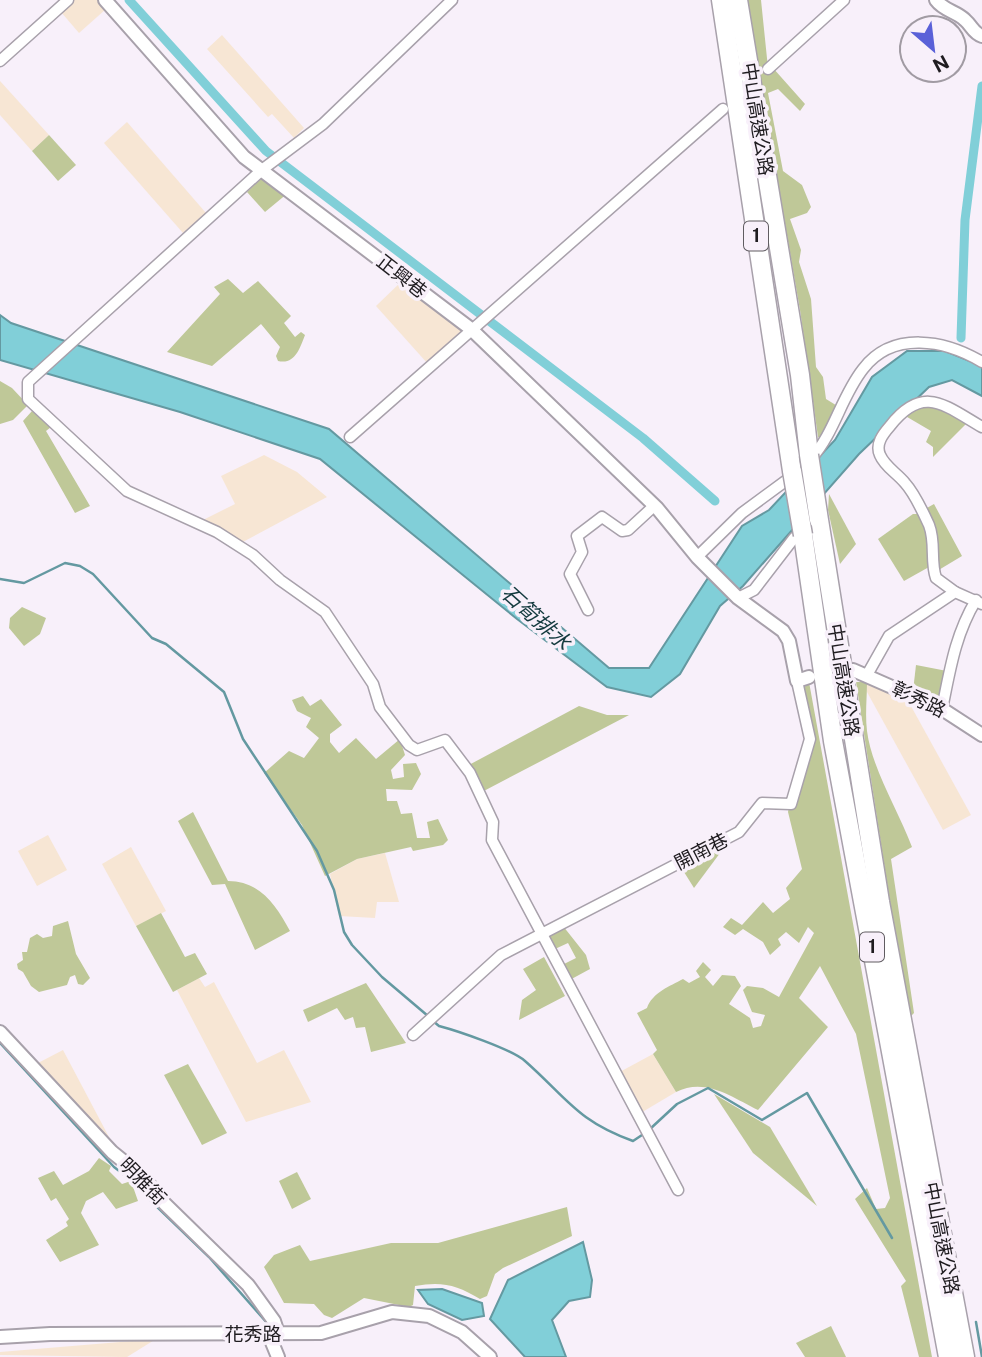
<svg xmlns="http://www.w3.org/2000/svg" width="982" height="1357" font-family="'Public Sans','Noto Sans TC',sans-serif">
	<style>
		.industrial { fill: #f7e6d4 }
		.green { fill: #bfc898 }
		.water { fill: #81cfd8; stroke: #6499a1; stroke-width: 2 }
		.lines { fill: none; stroke-linecap: round; stroke-linejoin: round }
		.stream { stroke: #6499a1; stroke-width: 2.5 }
		.canal { stroke: #81cfd8; stroke-width: 9 }
		.minor-casing { stroke: #a8a1ab; stroke-width: 13 }
		.tertiary-casing { stroke: #a8a1ab; stroke-width: 16 }
		.motorway-casing { stroke: #a8a1ab; stroke-width: 21 }
		.minor { stroke: #fff; stroke-width: 10 }
		.tertiary { stroke: #fff; stroke-width: 12 }
		.motorway { stroke: #fff; stroke-width: 18 }
		.motorway-bridge-casing { stroke: #a8a1ab; stroke-width: 21; stroke-linecap: butt }
		.motorway-bridge { stroke: #fff; stroke-width: 18 }
		.labels { text-anchor: middle; stroke-width: 7; stroke-linejoin: round; paint-order: stroke }
		.shield { fill: #f8f0fa; stroke: #605c61; stroke-width: 2 }
		.shield-label { font-size: 18px; font-weight: bold; fill: #1f1c20 }
		.street-label { font-size: 19px; fill: #1f1c20; stroke: #f8f0fa }
		.water-label { font-size: 21px; font-style: italic; fill: #133a3e; stroke: #f8f0fa }
	</style>
	<rect width="100%" height="100%" fill="#f8f0fa"/>
	<g class="industrial">
		<polygon points="74,0 98,0 106,9 79,33 61,12"/>
		<polygon points="222,35 304,128 294,138 272,114 268,117 207,49"/>
		<polygon points="0,81 49,135 32,151 0,115"/>
		<polygon points="127,122 206,213 183,233 104,143"/>
		<polygon points="402,281 464,331 428,364 376,306"/>
		<polygon points="264,455 297,472 327,497 241,543 203,520 235,504 221,476"/>
		<polygon points="867,682 906,697 971,815 943,830 867,692"/>
		<polygon points="48,835 67,870 37,886 18,851"/>
		<polygon points="131,847 166,911 136,926 102,864"/>
		<polygon points="385,853 399,902 377,902 375,918 339,916 330,874 357,859"/>
		<polygon points="199,978 205,987 214,982 257,1063 284,1050 311,1102 246,1122 177,990"/>
		<polygon points="63,1050 119,1156 56,1089 38,1063"/>
		<polygon points="653,1054 676,1092 639,1114 616,1074"/>
		<polygon points="156,1339 127,1357 0,1355 0,1352"/>
	</g>
	<g class="green">
		<polygon points="746,0 761,0 768,68 773,68 805,104 800,111 778,89 768,93 783,171 802,185 811,207 807,213 790,219 801,250 799,262 811,299 816,367 823,377 826,399 839,407 822,440 818,437 800,310"/>
		<polygon points="49,135 76,165 58,181 32,151"/>
		<polygon points="264,176 288,193 265,212 247,192"/>
		<path d="M228 279 243 293 258 281 291 316 284 323 295 337 301 332 305 335C300 348 295 365 278 361L276 356 280 347 261 324 212 366 167 352 220 294 214 287Z"/>
		<polygon points="0,381 12,388 28,405 13,420 0,424"/>
		<polygon points="935,404 967,423 933,457 933,447 926,442 931,431 902,414 908,409"/>
		<polygon points="32,411 51,427 46,431 90,506 75,513 23,421"/>
		<polygon points="829,494 856,544 840,564 828,510"/>
		<polygon points="934,504 962,556 937,571 938,540 925,509"/>
		<polygon points="913,514 919,514 932,544 929,567 904,581 878,539"/>
		<polygon points="22,607 46,618 40,634 24,646 9,628 10,618"/>
		<polygon points="916,665 947,671 941,702 913,691"/>
		<path d="M809 682 932 1357H919L901 1286 906 1281 855 1199 867 1188 876 1209 885 1208 890 1198 856 1034 820 966 799 998 828 1027 758 1110C732 1097 705 1077 676 1092L653 1054 657 1050 637 1013 647 1008C652 993 670 986 683 979L689 983 700 977 696 971 703 962 711 970 705 977 713 986 722 975 735 976 741 986 729 1004 750 1018 753 1028 761 1026 765 1015 752 1012 743 990 747 986 763 988 779 997 814 933 808 927 799 943 786 932 778 939 781 945 770 955 763 942 743 929 735 935 723 927 731 918 742 925 763 902 773 913 790 899 786 888 802 869 788 812 793 784 810 738 801 691Z"/>
		<path d="M856 682H867C867 697 865 715 867 731 872 769 898 810 912 847L891 859 914 1013 908 1019Z"/>
		<polygon points="303,696 310,706 321,699 342,725 330,734 330,742 339,753 356,738 376,759 400,739 405,755 391,770 393,779 404,777 403,764 416,763 421,774 412,790 386,789 387,801 397,801 401,814 412,813 417,838 430,838 427,822 438,819 448,840 443,845 413,851 411,847 357,859 325,876 302,825 264,773 289,751 304,758 319,738 306,727 311,718 297,711 292,700"/>
		<polygon points="579,706 607,715 629,715 480,793 467,766"/>
		<path d="M193 812 228 881C260 881 276 905 290 931L255 950 225 884 212 885 178 821Z"/>
		<polygon points="725,842 726,845 694,888 679,864"/>
		<polygon points="161,913 185,957 195,953 207,974 173,992 136,926"/>
		<polygon points="68,921 76,954 90,978 83,985 78,984 75,975 70,977 67,985 39,992 31,986 23,972 18,969 17,964 23,960 22,952 27,952 30,938 37,934 43,938 52,936 53,926"/>
		<polygon points="563,926 586,955 590,969 566,982 558,967 576,958 568,943 555,949 545,936"/>
		<polygon points="544,957 565,996 519,1020 522,1000 536,990 523,969"/>
		<polygon points="366,983 406,1043 371,1052 365,1027 356,1028 353,1017 345,1020 337,1008 308,1022 303,1010"/>
		<polygon points="188,1064 227,1133 202,1145 164,1075"/>
		<polygon points="714,1094 770,1127 817,1206 753,1153"/>
		<polygon points="99,1158 111,1166 109,1171 122,1184 131,1181 138,1201 116,1209 103,1192 86,1201 81,1213 99,1245 60,1262 46,1240 68,1226 66,1222 69,1219 56,1198 51,1201 38,1178 54,1171 63,1185 89,1171"/>
		<polygon points="297,1172 311,1199 292,1209 279,1181"/>
		<path d="M567 1207 572 1236 503 1268 495 1274 487 1296 480 1299C457 1285 442 1281 415 1286L413 1305 409 1307 364 1298 332 1318 324 1315 314 1304 284 1303 264 1267 274 1255 300 1245 310 1261 391 1243H438Z"/>
		<polygon points="831,1326 846,1357 805,1357 796,1343"/>
	</g>
	<g class="water">
		<polygon points="0,315 11,323 329,429 609,668 649,668 742,526 769,510 835,440 872,377 907,351 945,351 982,366 982,396 952,380 929,387 859,454 743,586 720,606 680,674 651,697 607,687 517,619 320,459 180,412 0,360"/>
		<polygon points="583,1242 592,1280 590,1297 569,1301 552,1320 566,1357 525,1357 490,1319 508,1280"/>
		<polygon points="442,1289 482,1303 484,1316 462,1320 428,1304 418,1290"/>
	</g>
	<g class="lines">
		<g class="stream">
			<polyline points="0,579 24,583 65,563 80,566 93,574 152,638 166,644 224,692 243,739 317,851 334,890 344,932 352,945 382,977 428,1016"/>
			<path d="M433 1021 439 1026C458 1031 511 1049 525 1061 567 1098 577 1121 633 1141L645 1133"/>
			<polyline points="0,1043 114,1167 139,1186 151,1201 209,1257 268,1324"/>
			<polyline points="650,1129 677,1104 708,1088 762,1120 807,1093 892,1238"/>
			<polyline points="976,1322 982,1357"/>
		</g>
		<g class="canal">
			<polyline points="129,0 266,151 643,438 715,501"/>
			<polyline points="961,338 965,220 982,86"/>
		</g>
		<defs>
			<g id="minor">
				<polyline points="452,0 323,124 263,169 28,382 28,399 127,491 217,532 253,555 280,580 325,612 373,684 380,707 409,745 417,750 445,740 470,773 493,822 492,840 678,1190"/>
				<polyline points="0,61 68,0"/>
				<polyline points="768,69 844,0"/>
				<polyline points="350,437 723,109"/>
				<path d="M811 459C835 432 841 397 863 369 893 330 945 340 982 362"/>
				<polyline points="697,557 742,513 795,474"/>
				<path d="M955 592 936 578C930 561 936 543 929 525 923 512 915 494 905 483 897 473 885 467 880 455 875 444 883 434 890 426 923 384 944 405 982 427"/>
				<polyline points="738,598 754,590 794,538"/>
				<polyline points="588,610 570,574 582,552 577,536 602,517 622,531 628,530 654,506"/>
				<polyline points="867,675 889,636 955,592 982,604"/>
				<path d="M942 709C950 670 955 635 976 600"/>
				<polyline points="413,1035 501,955 739,832 762,803 791,804 810,739 797,681"/>
			</g>
			<g id="tertiary">
				<polyline points="105,0 244,157 471,329 657,508 697,557 738,598 783,631 789,641 797,681 809,677"/>
				<path d="M936 0C944 11 956 11 965 20 972 26 973 33 982 36"/>
				<polyline points="853,670 942,709 982,735"/>
				<polyline points="0,1032 112,1152 144,1178 165,1204 248,1285 274,1321 276,1327 271,1340 278,1357"/>
				<polyline points="0,1337 50,1334 321,1333 392,1312 429,1316 462,1332 490,1357"/>
			</g>
			<g id="motorway">
				<polyline points="721,0 792,471"/>
				<polyline points="738,0 800,375 809,455"/>
				<polyline points="819,520 880,902 965,1357"/>
				<polyline points="803,535 833,741 948,1357"/>
			</g>
		</defs>
		<use href="#minor" class="minor-casing"/>
		<use href="#tertiary" class="tertiary-casing"/>
		<use href="#motorway" class="motorway-casing"/>
		<use href="#minor" class="minor"/>
		<use href="#tertiary" class="tertiary"/>
		<use href="#motorway" class="motorway"/>
		<defs>
			<g id="motorway-bridge">
				<polyline points="809,455 819,520"/>
				<polyline points="792,471 803,535"/>
			</g>
		</defs>
		<use href="#motorway-bridge" class="motorway-bridge-casing"/>
		<use href="#motorway-bridge" class="motorway-bridge"/>
	</g>
	<g class="labels">
		<g class="shield">
			<rect x="744" y="221.5" width="24" height="29" rx="5"/>
			<rect x="860" y="932.5" width="24" height="29" rx="5"/>
		</g>
		<g class="shield-label">
			<text x="756" y="242">1</text>
			<text x="872" y="953">1</text>
		</g>
		<g class="street-label">
			<text transform="translate(758 119) rotate(81)" y="7">中山高速公路</text>
			<text transform="translate(402 276) rotate(38)" y="7">正興巷</text>
			<text transform="translate(844 680) rotate(81)" y="7">中山高速公路</text>
			<text transform="translate(919 699) rotate(26)" y="7">彰秀路</text>
			<text transform="translate(701 851) rotate(-27)" y="7">開南巷</text>
			<text transform="translate(143 1181) rotate(45)" y="7">明雅街</text>
			<text transform="translate(942 1238) rotate(79)" y="7">中山高速公路</text>
			<text x="253" y="1341">花秀路</text>
		</g>
		<g class="water-label">
			<text transform="translate(536 618) rotate(42)" y="7">石筍排水</text>
		</g>
	</g>
	<g transform="translate(933 49) rotate(152)"><circle r="33" fill="#f8f0fa" stroke="#a19ba3" stroke-width="2"/>
	<path d="M0-5L12 26L0 18L-12 26Z" fill="#5a61d8"/>
	<text y="-10" font-size="19" font-weight="bold" text-anchor="middle" fill="#1f1c20">N</text>
	</g>
</svg>
